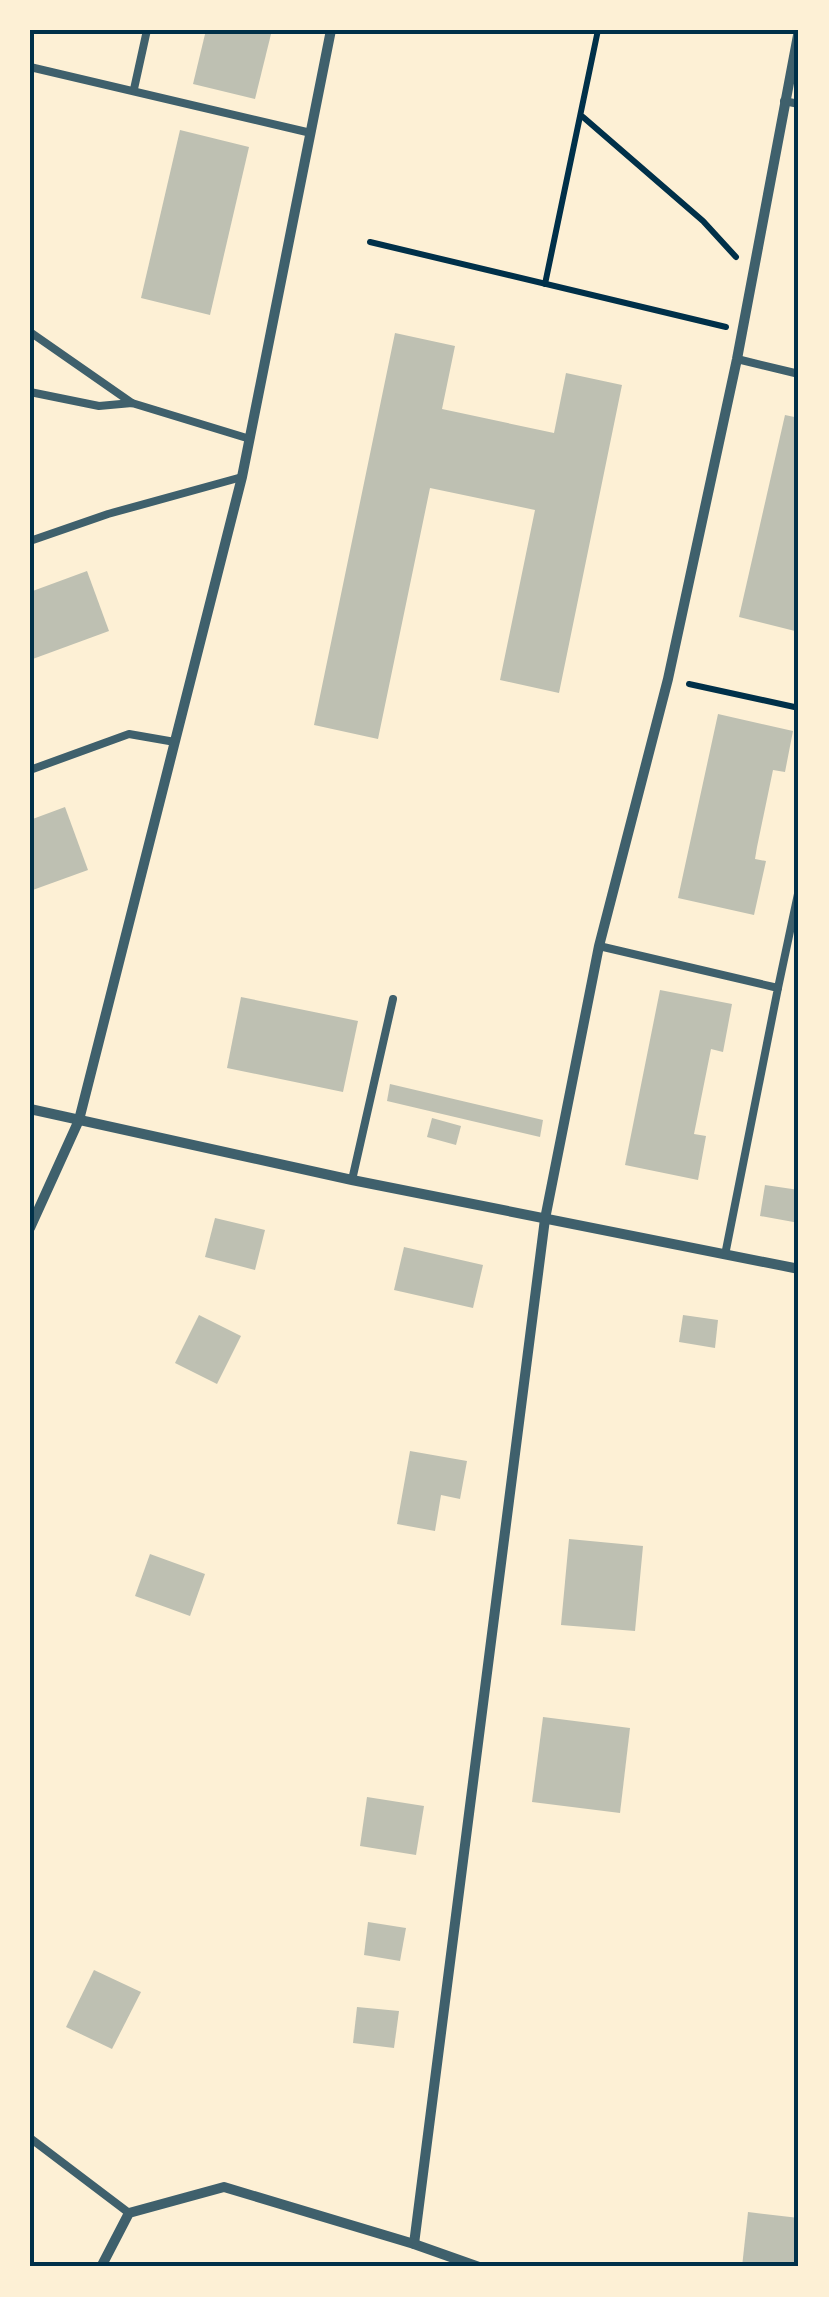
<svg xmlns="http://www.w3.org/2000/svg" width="829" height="2297" font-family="'DejaVu Sans',sans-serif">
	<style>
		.building { fill: #bec0b2 }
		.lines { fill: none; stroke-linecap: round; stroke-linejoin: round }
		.path { stroke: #003049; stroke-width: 6 }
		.service { stroke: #3f606c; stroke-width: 8 }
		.minor { stroke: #3f606c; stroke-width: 10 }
		.neatline { fill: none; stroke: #003049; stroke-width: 4 }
	</style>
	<rect width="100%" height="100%" fill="#fdf0d5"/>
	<g class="building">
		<polygon points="206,30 272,30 255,99 193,84"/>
		<polygon points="180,130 249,147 210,315 141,298"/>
		<polygon points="395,333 455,346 442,409 554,433 566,373 622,385 559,693 500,680 535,510 430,488 378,739 314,725"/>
		<polygon points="785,415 799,418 799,632 739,617"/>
		<polygon points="87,571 109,631 30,660 30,592"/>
		<polygon points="718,714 793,731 785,772 773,770 757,847 755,859 766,861 754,915 678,898"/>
		<polygon points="65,807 88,870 30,891 30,820"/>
		<polygon points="660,990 732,1004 723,1052 711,1049 694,1134 706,1136 698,1180 625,1165"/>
		<polygon points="241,997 358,1021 343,1092 227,1068"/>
		<polygon points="390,1084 543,1120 540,1137 387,1101"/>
		<polygon points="432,1118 461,1126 456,1145 427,1137"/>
		<polygon points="765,1185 799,1190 799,1223 760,1216"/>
		<polygon points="215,1218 265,1230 255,1270 205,1257"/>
		<polygon points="404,1247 483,1265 473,1308 394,1290"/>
		<polygon points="199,1315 241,1336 217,1384 175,1363"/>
		<polygon points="683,1315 718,1320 715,1348 679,1342"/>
		<polygon points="410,1451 467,1461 460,1499 441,1495 435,1531 397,1524"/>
		<polygon points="569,1539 643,1546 635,1631 561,1625"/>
		<polygon points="150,1554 205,1574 190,1616 135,1596"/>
		<polygon points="543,1717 630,1728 620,1813 532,1802"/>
		<polygon points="367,1797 424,1806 416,1855 360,1846"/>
		<polygon points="368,1922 406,1928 400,1961 364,1955"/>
		<polygon points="94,1970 141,1992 112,2049 66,2027"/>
		<polygon points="357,2007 399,2011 394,2048 353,2043"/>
		<polygon points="748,2212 799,2218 799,2267 742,2267"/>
	</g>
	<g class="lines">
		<g class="path">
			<polyline points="583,117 703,221 736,257"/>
			<polyline points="370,242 726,327"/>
			<polyline points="545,284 598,30"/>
			<polyline points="689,684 799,708"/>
		</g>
		<g class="service">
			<polyline points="30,67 311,133"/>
			<polyline points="134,89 147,30"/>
			<polyline points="784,101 799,104"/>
			<polyline points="30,332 132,403"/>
			<polyline points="737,359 799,374"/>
			<polyline points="30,392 99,406 132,403 250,439"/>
			<polyline points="30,541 108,514 242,477"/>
			<polyline points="30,770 129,734 175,742"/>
			<polyline points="599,946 778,988 725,1255"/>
			<polyline points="778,988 799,889"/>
			<polyline points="352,1180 393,999"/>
			<polyline points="30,2138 129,2213"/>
		</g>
		<g class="minor">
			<polyline points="30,1109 352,1180 799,1269"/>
			<polyline points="30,1228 79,1120 242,477 331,30"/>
			<polyline points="414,2244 545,1219 599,946 668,679 737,359 799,30"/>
			<polyline points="101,2267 129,2213 224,2187 414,2244 479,2267"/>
		</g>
	</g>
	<rect width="829" height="2297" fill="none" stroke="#fdf0d5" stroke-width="65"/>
	<rect x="32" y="32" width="764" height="2232" class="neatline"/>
</svg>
